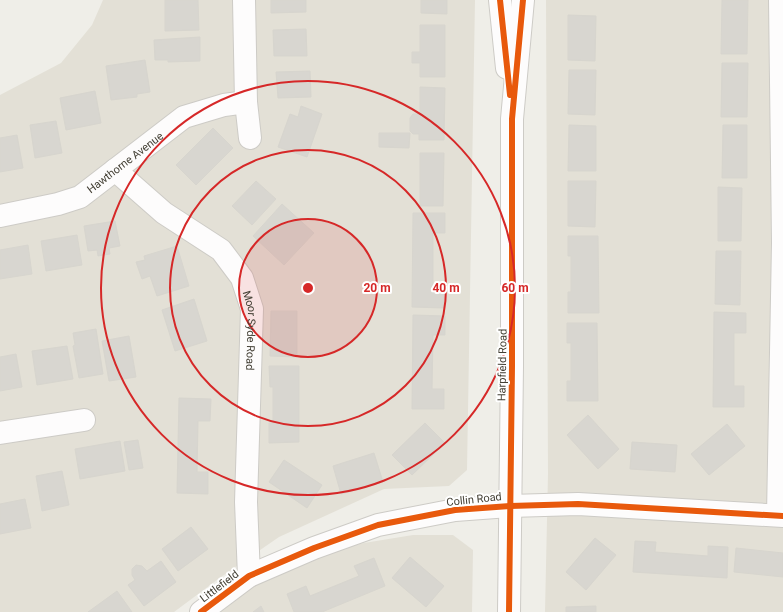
<svg xmlns="http://www.w3.org/2000/svg" width="783" height="612" font-family="Roboto,sans-serif">
	<style>
		.residential { fill: #e3e0d6 }
		.building { fill: #d8d6d0; stroke: #d7d5ce }
		.lines { fill: none; stroke-linecap: round; stroke-linejoin: round }
		.minor-casing { stroke: #cdcbc6; stroke-width: 24 }
		.minor { stroke: #fdfcfc; stroke-width: 22 }
		.cycleway-casing { stroke: #fff; stroke-width: 8 }
		.cycleway { stroke: #e8590c; stroke-width: 6 }
		.ring { fill: none; stroke: #d62828; stroke-width: 2 }
		.labels { text-anchor: middle; stroke-width: 4; stroke-linejoin: round; paint-order: stroke }
		.street-label { font-size: 11px; fill: #444035; stroke: #fff }
		.centre { fill: #d62828; stroke: #fff; stroke-width: 2 }
		.ring-label { font-size: 12px; text-anchor: middle; font-weight: bold; fill: #d62828; stroke: #fff; stroke-width: 4; stroke-linejoin: round; paint-order: stroke }
	</style>
	<rect width="100%" height="100%" fill="#efeee8"/>
	<g class="residential">
		<polygon points="103,0 475,0 467,470 449,486 384,489 279,537 221,577 174,612 0,612 0,95 61,63 92,25"/>
		<polygon points="546,0 783,0 783,612 545,612 548,474"/>
		<polygon points="413,535 453,535 473,550 472,612 216,612 259,581 317,555 364,543"/>
	</g>
	<g class="building">
		<polygon points="165,0 198,0 199,30 165,31"/>
		<polygon points="271,0 306,0 306,12 271,13"/>
		<polygon points="421,0 447,0 447,14 421,13"/>
		<polygon points="722,0 748,0 747,54 721,54"/>
		<polygon points="568,15 596,16 595,61 568,60"/>
		<polygon points="420,25 445,25 445,77 420,77 420,63 412,63 412,52 420,52"/>
		<polygon points="306,29 307,56 274,56 273,30"/>
		<polygon points="200,37 200,61 168,62 168,60 155,60 154,40"/>
		<polygon points="145,60 150,92 137,94 137,97 111,100 106,66"/>
		<polygon points="722,63 748,63 747,117 721,117"/>
		<polygon points="569,70 596,70 595,115 568,114"/>
		<polygon points="310,71 311,97 278,98 276,72"/>
		<polygon points="420,87 445,88 444,140 419,140 419,134 413,134 410,131 410,118 413,114 420,114"/>
		<polygon points="95,91 101,123 66,130 60,98"/>
		<polygon points="301,106 322,114 307,157 278,147 290,114 298,117"/>
		<polygon points="56,121 62,153 35,158 30,125"/>
		<polygon points="569,125 596,126 596,171 568,171"/>
		<polygon points="723,125 747,125 747,178 722,178"/>
		<polygon points="213,128 233,148 196,185 176,165"/>
		<polygon points="379,133 410,133 409,148 379,147"/>
		<polygon points="17,135 23,168 0,172 0,138"/>
		<polygon points="420,153 444,153 443,206 420,206"/>
		<polygon points="256,181 276,199 252,225 232,206"/>
		<polygon points="568,181 596,181 595,227 568,226"/>
		<polygon points="718,187 742,188 741,241 718,241"/>
		<polygon points="282,204 314,233 284,265 253,236"/>
		<polygon points="413,213 445,213 445,233 433,233 433,286 444,286 444,308 412,307"/>
		<polygon points="115,221 120,246 109,248 110,254 98,256 97,250 88,251 84,226"/>
		<polygon points="77,235 82,265 46,271 41,241"/>
		<polygon points="568,236 598,236 599,313 568,313 568,292 571,292 571,256 568,256"/>
		<polygon points="28,245 32,274 0,279 0,250"/>
		<polygon points="177,246 189,286 157,296 150,276 142,279 136,262 145,260 144,256"/>
		<polygon points="716,251 741,251 740,305 715,304"/>
		<polygon points="194,299 207,341 175,351 162,310"/>
		<polygon points="271,311 297,311 297,357 270,356"/>
		<polygon points="714,312 746,313 746,333 734,333 734,386 744,386 744,407 713,407"/>
		<polygon points="413,315 445,316 445,335 433,335 432,389 444,389 444,409 412,409"/>
		<polygon points="567,323 597,323 598,401 567,401 567,381 571,381 571,343 567,343"/>
		<polygon points="96,329 103,374 79,378 73,346 75,345 73,333"/>
		<polygon points="129,336 136,377 109,381 102,341"/>
		<polygon points="67,346 73,379 37,385 32,351"/>
		<polygon points="16,354 22,387 0,391 0,357"/>
		<polygon points="269,366 299,366 299,442 269,443 269,423 273,423 273,387 270,387"/>
		<polygon points="179,398 211,399 210,421 198,421 197,472 208,472 208,494 177,493"/>
		<polygon points="588,415 619,449 598,469 567,435"/>
		<polygon points="425,423 445,443 412,475 392,455"/>
		<polygon points="727,424 745,446 709,475 691,454"/>
		<polygon points="138,440 143,468 129,470 124,442"/>
		<polygon points="120,441 125,471 80,479 75,449"/>
		<polygon points="632,442 677,445 675,472 630,469"/>
		<polygon points="374,453 383,482 341,494 333,466"/>
		<polygon points="284,460 322,485 307,508 269,482"/>
		<polygon points="62,471 69,505 42,511 36,476"/>
		<polygon points="25,499 31,528 0,534 0,504"/>
		<polygon points="191,527 208,549 178,571 162,549"/>
		<polygon points="595,538 616,555 586,590 566,572"/>
		<polygon points="635,541 656,542 655,552 708,556 708,546 728,547 727,578 633,572"/>
		<polygon points="736,548 783,553 783,577 734,572"/>
		<polygon points="410,557 444,586 426,607 392,578"/>
		<polygon points="374,558 385,586 322,612 294,612 287,594 306,586 310,596 359,576 354,566"/>
		<polygon points="161,561 176,582 144,606 128,585 135,580 132,575 132,569 136,565 142,566 147,571"/>
		<polygon points="117,591 132,612 88,612"/>
		<polygon points="261,606 264,612 253,612"/>
		<polygon points="596,606 596,612 566,612 566,607"/>
	</g>
	<g class="lines">
		<defs>
			<g id="minor">
				<polyline points="244,0 246,102 250,138"/>
				<polyline points="500,0 507,68"/>
				<path id="s1" d="M115 170 164 213 221 250 242 278 252 309 246 502 249 576"/>
				<path id="s2" d="M0 216 58 204 80 197 184 117 224 105 246 102"/>
				<polyline points="0,433 84,420"/>
				<polyline points="778,515 783,243 780,0"/>
				<polyline points="201,612 249,576 314,548 378,525 455,510 510,506 578,504 783,516"/>
				<polyline points="509,612 512,366 512,119 523,0"/>
			</g>
		</defs>
		<use href="#minor" class="minor-casing"/>
		<use href="#minor" class="minor"/>
		<defs>
			<g id="cycleway">
				<polyline points="500,0 510,95"/>
				<polyline points="201,612 249,576 314,548 378,525 455,510 510,506 578,504 783,516"/>
				<polyline points="509,612 512,366 512,119 523,0"/>
			</g>
		</defs>
		<use href="#cycleway" class="cycleway-casing"/>
		<use href="#cycleway" class="cycleway"/>
	</g>
	<circle cx="308" cy="288" r="69" fill="#d62828" fill-opacity=".12"/>
	<g class="ring">
		<circle cx="308" cy="288" r="69"/>
		<circle cx="308" cy="288" r="138"/>
		<circle cx="308" cy="288" r="207"/>
	</g>
	<g class="labels">
		<g class="street-label">
			<text dy="4" stroke="none"><textPath href="#s2" startOffset="139">Hawthorne Avenue</textPath></text>
			<text dy="4" stroke="none"><textPath href="#s1" startOffset="222">Moor Syde Road</textPath></text>
			<text transform="translate(502 365) rotate(-89)" y="4">Harpfield Road</text>
			<text transform="translate(474 499) rotate(-6)" y="4">Collin Road</text>
			<text transform="translate(219 586) rotate(-37)" y="4">Littlefield</text>
		</g>
	</g>
	<circle cx="308" cy="288" r="6" class="centre"/>
	<g class="ring-label">
		<text x="377" y="292">20 m</text>
		<text x="446" y="292">40 m</text>
		<text x="515" y="292">60 m</text>
	</g>
</svg>
